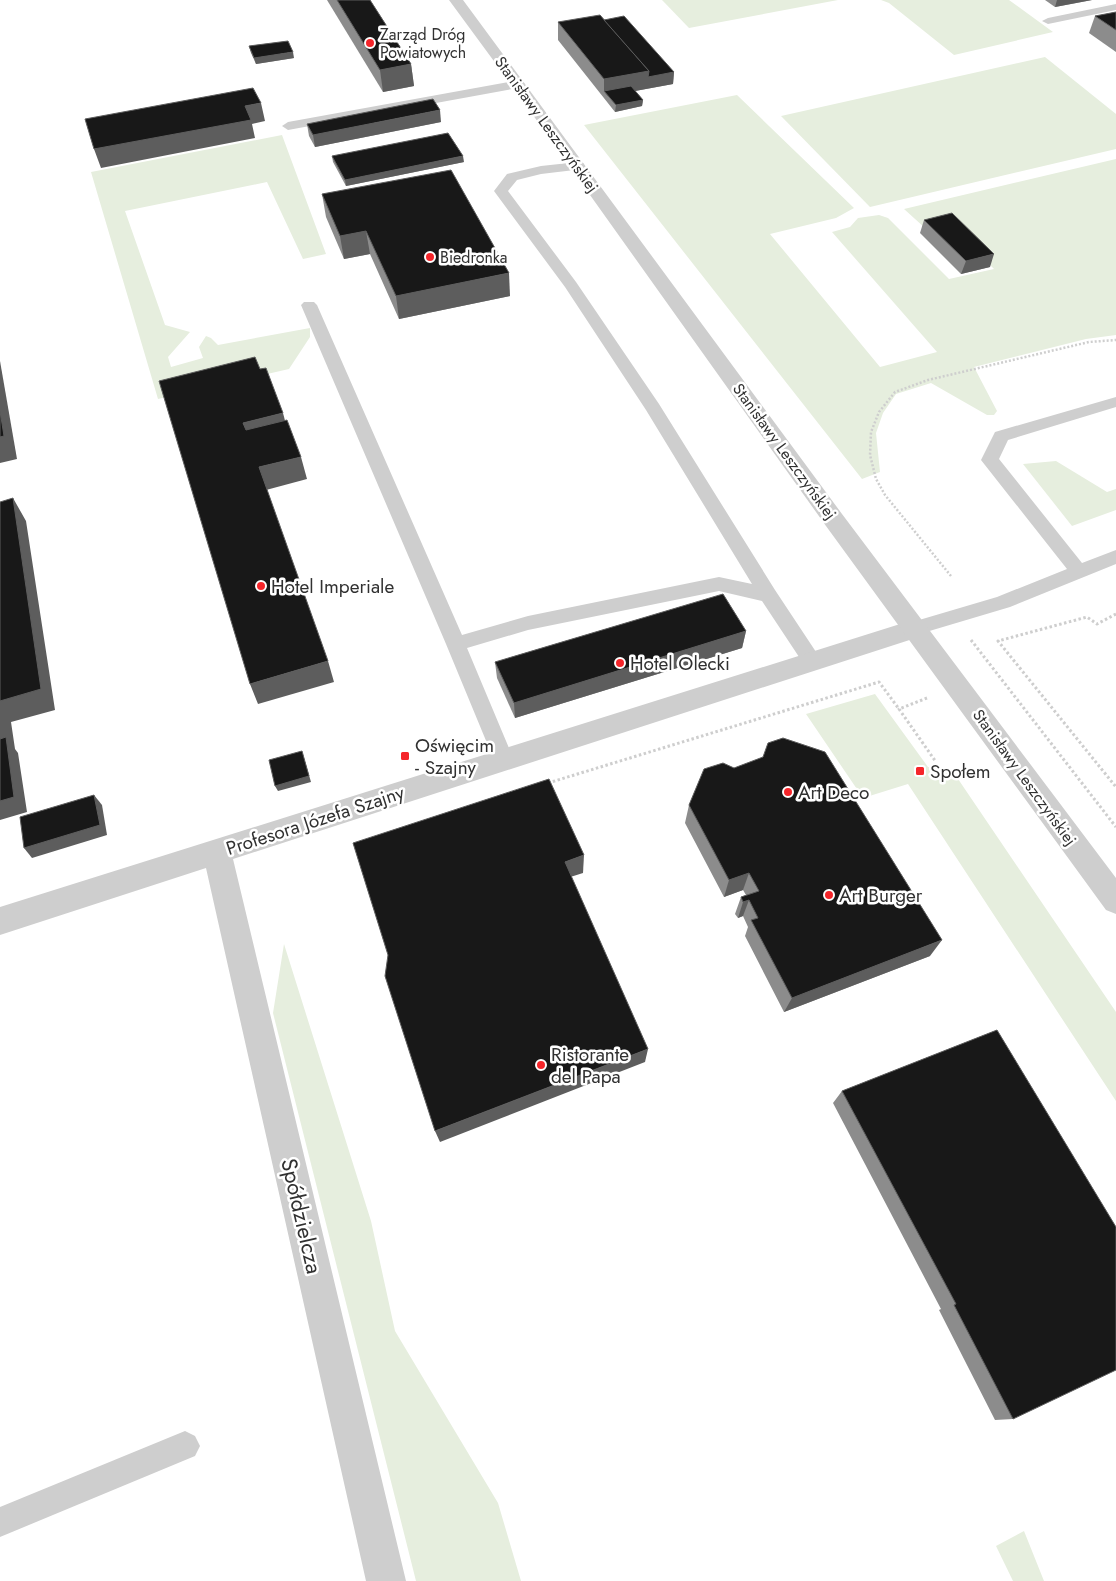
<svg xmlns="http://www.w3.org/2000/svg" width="1116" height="1581" font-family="Jost,sans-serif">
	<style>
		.green { fill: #e6eede }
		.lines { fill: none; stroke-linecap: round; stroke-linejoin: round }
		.path-far1 { stroke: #cecece; stroke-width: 2.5; stroke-dasharray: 2 2; stroke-linecap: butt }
		.path { stroke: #cecece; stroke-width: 3; stroke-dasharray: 2.5 2.5; stroke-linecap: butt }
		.service { fill: #cecece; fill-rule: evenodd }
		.minor { fill: #cecece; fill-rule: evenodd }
		.tertiary { fill: #cecece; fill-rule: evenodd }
		.wall { fill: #8c8c8c }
		.shaded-wall { fill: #5d5d5d }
		.building { fill: #181818; stroke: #5d5d5d }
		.poi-dot { fill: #f5252a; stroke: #fff; stroke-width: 2 }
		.labels { text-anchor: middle; stroke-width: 5; stroke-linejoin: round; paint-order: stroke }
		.far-poi-label { font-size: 16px; fill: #313131; stroke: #fff; text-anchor: start }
		.far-street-label { font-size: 16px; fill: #313131; stroke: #fff }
		.poi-label { font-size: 19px; fill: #313131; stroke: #fff; text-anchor: start }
		.street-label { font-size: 19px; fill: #313131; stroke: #fff }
		.near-street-label { font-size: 22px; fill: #313131; stroke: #fff }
	</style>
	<rect width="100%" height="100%" fill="#fff"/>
	<g class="green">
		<polygon points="662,0 838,0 689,28"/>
		<polygon points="881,0 1009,0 1053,32 954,55 889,3"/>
		<polygon points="1045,57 1116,114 1116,149 870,207 781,116"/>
		<polygon points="737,95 854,208 836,218 770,234 880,367 937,352 832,232 850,227 858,218 879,215 888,218 949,279 994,269 949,223 925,228 904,209 1116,159 1116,335 1086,339 974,367 997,411 994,415 987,415 931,383 896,394 883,413 876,433 880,472 862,479 584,125"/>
		<polygon points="282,135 326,254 303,259 267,182 125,211 165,325 190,332 168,357 171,367 203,358 199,347 206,336 211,338 218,345 310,328 310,337 289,369 158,399 91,172"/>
		<polygon points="1056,461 1107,492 1116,489 1116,510 1072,526 1023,464"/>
		<polygon points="875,694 928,767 954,773 1116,1012 1116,1101 908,784 863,798 806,714"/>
		<polygon points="284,944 371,1221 395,1331 498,1503 521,1581 416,1581 273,1013"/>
		<polygon points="1024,1531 1044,1581 1013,1581 996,1546"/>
	</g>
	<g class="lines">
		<polyline class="path-far1" points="951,576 885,495 876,479 870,455 871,432 879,412 895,392 928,380 1089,342 1116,340"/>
		<g class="path">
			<polyline points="1116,614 1097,624 1087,617 998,641 1116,787"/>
			<polyline points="971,640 1116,827"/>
			<polyline points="927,698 899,709 936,762"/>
			<polyline points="548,783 879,682 899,709"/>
		</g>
		<g class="service">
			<polygon points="1116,4 1116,10 1048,24 1042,21 1048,18"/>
			<polygon points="519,80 525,84 523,87 288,130 282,126 288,122"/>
			<polygon points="578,162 583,163 585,166 583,169 541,174 517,180 508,191 576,282 659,404 775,590 822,661 819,666 812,669 805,666 762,601 719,591 528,630 467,648 514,760 511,766 504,769 497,766 494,760 446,644 301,305 304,302 314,302 317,305 462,635 528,616 719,577 752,584 646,410 565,287 494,191 507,174 541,166"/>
			<polygon points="1116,397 1116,407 1008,440 999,459 1082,563 1116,550 1116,564 1010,607 916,635 909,633 906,628 909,623 997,597 1067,569 981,460 995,432"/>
			<polygon points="185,1431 195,1436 200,1446 195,1456 0,1537 0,1507"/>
		</g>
		<polygon class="minor" points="916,619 925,621 928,628 925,635 233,859 406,1581 366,1581 206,868 0,935 0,907"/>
		<polygon class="tertiary" points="449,0 463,0 842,514 1116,878 1116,914 1106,910 826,526 513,87"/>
	</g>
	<g class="wall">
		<polygon points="327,0 370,0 411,64 414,86 383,92"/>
		<polygon points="1045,0 1092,0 1055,7"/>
		<polygon points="1116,12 1116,52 1089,33 1095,16"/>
		<polygon points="604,20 674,72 673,84 635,91 643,100 642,106 615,112 558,40 558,22"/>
		<polygon points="249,46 294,58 256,64 251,53"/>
		<polygon points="441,122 315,147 309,136 307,124"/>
		<polygon points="332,156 464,162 346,186 333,162"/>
		<polygon points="322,194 510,296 399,319 370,254 344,259 326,217"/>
		<polygon points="924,220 990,267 961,274 920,233"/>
		<polygon points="746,631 742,648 515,718 497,678 495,662"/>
		<polygon points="734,768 930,956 784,1012 745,936 748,927 743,916 738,918 735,914 741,897 746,895 743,890 724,897 685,823 689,805"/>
		<polygon points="997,1030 1013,1419 995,1420 939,1310 941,1309 833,1103 842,1091"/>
	</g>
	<g class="shaded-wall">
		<polygon points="1057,0 1092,0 1055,7"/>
		<polygon points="293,52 294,58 256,64 254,58"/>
		<polygon points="411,64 414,86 383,92 380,70"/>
		<polygon points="649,71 674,72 673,84 608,96 604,91 604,79"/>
		<polygon points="643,100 642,106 615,112 616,105"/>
		<polygon points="261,103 265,121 252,124 255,138 101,168 94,149 245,106"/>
		<polygon points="440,110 441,122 315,147 313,135"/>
		<polygon points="463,156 464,162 346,186 345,180"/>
		<polygon points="366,231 370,254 344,259 340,236"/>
		<polygon points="994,254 990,267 961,274 966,261"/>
		<polygon points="509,273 510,296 399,319 396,296"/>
		<polygon points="0,361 17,459 0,463"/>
		<polygon points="283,413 289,436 250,445 243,423"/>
		<polygon points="301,457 307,479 266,490 259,467"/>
		<polygon points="13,498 26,521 55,710 11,722 15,749 18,753 27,812 0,820 0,701"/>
		<polygon points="746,631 742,648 515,718 514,703"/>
		<polygon points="328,661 334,682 258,704 250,684"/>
		<polygon points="302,751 311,782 278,791 275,786"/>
		<polygon points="94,795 102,805 107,835 32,858 24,848"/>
		<polygon points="584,855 583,873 564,879 565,862"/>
		<polygon points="749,873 743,890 724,897 729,880"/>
		<polygon points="749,900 743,916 738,918 743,902"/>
		<polygon points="942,940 930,956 784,1012 792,998"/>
		<polygon points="648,1049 645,1062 440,1142 435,1131"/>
	</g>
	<g class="building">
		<polygon points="337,0 370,0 411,64 380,70"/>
		<polygon points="1116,12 1116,30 1095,16"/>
		<polygon points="600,15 649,71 604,79 558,22"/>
		<polygon points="624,16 674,72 648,77 649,71 604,20"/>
		<polygon points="288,41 293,52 254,58 249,46"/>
		<polygon points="631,86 643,100 616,105 604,91"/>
		<polygon points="253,88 261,103 245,106 251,120 94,149 85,119"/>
		<polygon points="433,99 440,110 313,135 307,124"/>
		<polygon points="448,133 463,156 345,180 332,156"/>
		<polygon points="451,170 509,273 396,296 366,231 340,236 322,194"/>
		<polygon points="952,213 994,254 966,261 924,220"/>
		<polygon points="255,357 260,369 266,368 283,413 243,423 246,430 287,420 301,457 259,467 328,661 250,684 159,381"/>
		<polygon points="0,411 4,436 0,437"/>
		<polygon points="13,498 41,689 0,701 0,502"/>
		<polygon points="723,594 746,631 514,703 495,662"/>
		<polygon points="6,737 14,797 0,801 0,739"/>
		<polygon points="783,738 825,752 942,940 792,998 751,920 758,918 749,900 743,902 741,897 759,891 749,873 729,880 689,805 704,769 723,763 734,768 763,757 768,743"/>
		<polygon points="302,751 309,776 275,786 269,760"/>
		<polygon points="549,779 584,855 565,862 648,1049 435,1131 385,976 388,955 353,843"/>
		<polygon points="94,795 100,825 24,848 20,817"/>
		<polygon points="997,1030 1116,1227 1116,1370 1013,1419 954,1305 956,1304 842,1091"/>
	</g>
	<g class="poi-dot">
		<circle cx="370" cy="43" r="5"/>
		<circle cx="430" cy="257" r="5"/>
		<circle cx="261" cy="586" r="5"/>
		<circle cx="620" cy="663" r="5"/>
		<rect x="400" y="751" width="10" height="10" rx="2.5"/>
		<rect x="915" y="766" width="10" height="10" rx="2.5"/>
		<circle cx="788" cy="792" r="5"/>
		<circle cx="829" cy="895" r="5"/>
		<circle cx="541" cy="1065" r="5"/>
	</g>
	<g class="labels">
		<g class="far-poi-label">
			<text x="380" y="40">Zarząd Dróg<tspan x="380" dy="18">Powiatowych</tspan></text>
			<text x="440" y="263">Biedronka</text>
		</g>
		<g class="far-street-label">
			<text transform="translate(547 124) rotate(54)" y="6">Stanisławy Leszczyńskiej</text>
			<text transform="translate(785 451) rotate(54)" y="6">Stanisławy Leszczyńskiej</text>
			<text transform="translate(1025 777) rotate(54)" y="6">Stanisławy Leszczyńskiej</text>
		</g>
		<g class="poi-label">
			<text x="271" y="593">Hotel Imperiale</text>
			<text x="630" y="670">Hotel Olecki</text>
			<text x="415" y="752">Oświęcim<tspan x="415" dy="22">- Szajny</tspan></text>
			<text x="930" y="778">Społem</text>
			<text x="798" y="799">Art Deco</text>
			<text x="839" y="902">Art Burger</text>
			<text x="551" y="1061">Ristorante<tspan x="551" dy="22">del Papa</tspan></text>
		</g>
		<g class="street-label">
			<text transform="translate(315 820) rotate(-18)" y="7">Profesora Józefa Szajny</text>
		</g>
		<g class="near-street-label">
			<text transform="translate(302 1216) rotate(77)" y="8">Spółdzielcza</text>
		</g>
	</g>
</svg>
